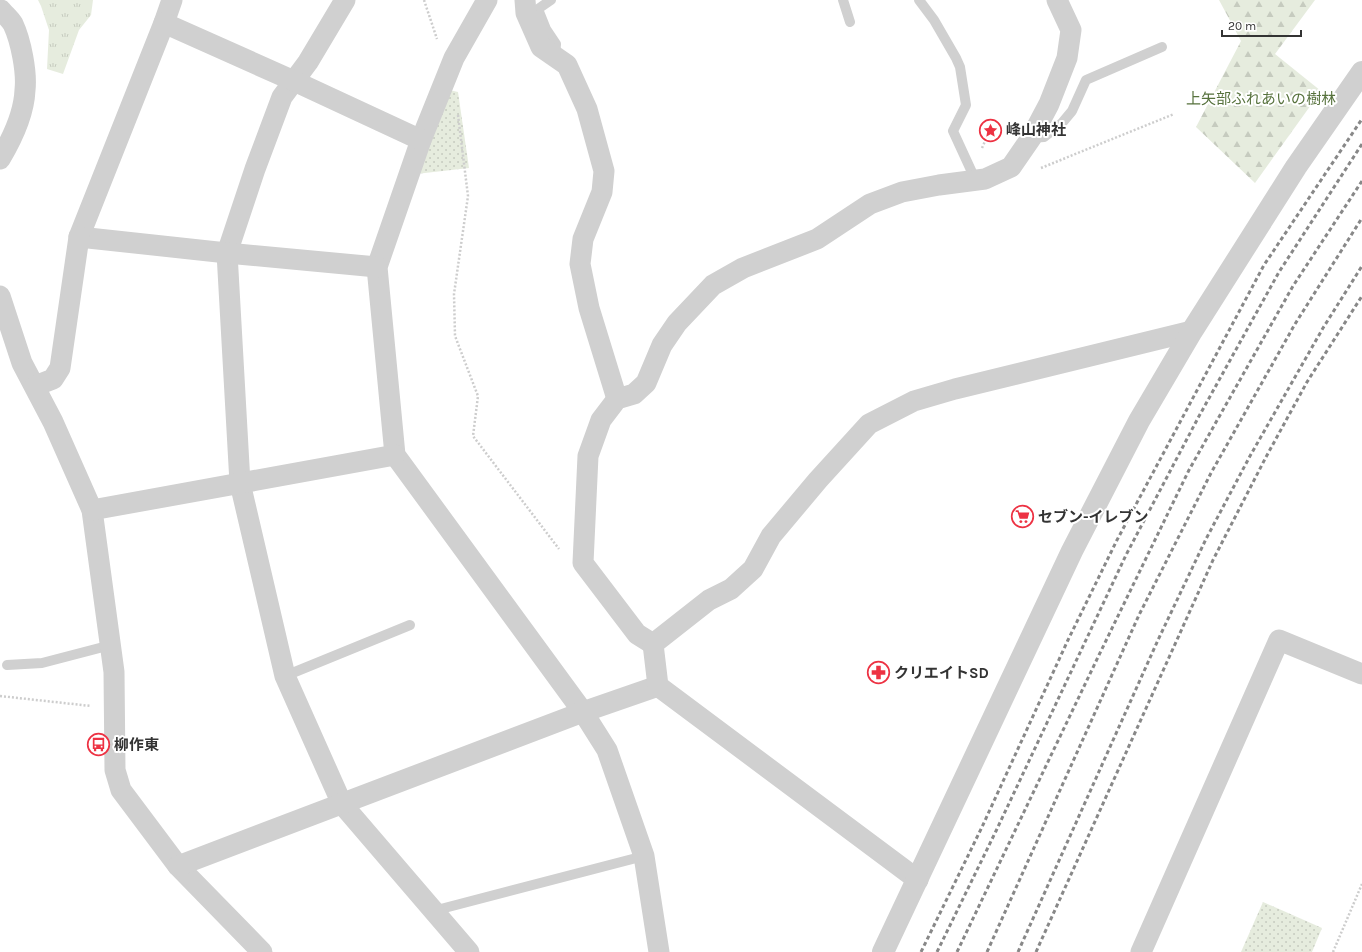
<svg xmlns="http://www.w3.org/2000/svg" width="1362" height="952" font-family="Karla,'Noto Sans JP',sans-serif">
	<style>
		.grass { fill: url(#grass-tufts) }
		.forest { fill: url(#forest-firs) }
		.park { fill: url(#park-dots) }
		.lines { fill: none; stroke-linecap: round; stroke-linejoin: round }
		.path { stroke: #cdcdcd; stroke-width: 2.5; stroke-dasharray: 2 2; stroke-linecap: butt }
		.service { stroke: #d0d0d0; stroke-width: 10 }
		.minor { stroke: #d0d0d0; stroke-width: 21 }
		.tertiary { stroke: #d0d0d0; stroke-width: 22 }
		.rail { stroke: #888; stroke-width: 3; stroke-dasharray: 4 3; stroke-linecap: butt }
		.labels { text-anchor: middle; stroke-width: 4; stroke-linejoin: round; paint-order: stroke }
		.park-label { font-size: 15px; fill: #57723d; stroke: #fff }
		.poi-label { font-size: 15px; font-weight: bold; fill: #333; stroke: #fff; text-anchor: start }
	</style>
	<defs>
		<pattern id="grass-tufts" width="24" height="20" patternUnits="userSpaceOnUse"><rect width="24" height="20" fill="#e6ecde"/><path d="M3 7l-1-3M5 7V3M7 7l1-3M15 17l-1-3M17 17v-4M19 17l1-3" fill="none" stroke="#c6cbbf"/></pattern>
		<pattern id="forest-firs" width="22" height="20" patternUnits="userSpaceOnUse"><rect width="22" height="20" fill="#e6ecde"/><path d="M5 1l3.5 6h-7zM16 11l3.5 6h-7z" fill="#c6cbbf"/></pattern>
		<pattern id="park-dots" width="8" height="8" patternUnits="userSpaceOnUse"><rect width="8" height="8" fill="#e6ecde"/><path d="M2 2h.1M6 6h.1" fill="none" stroke="#c6cbbf" stroke-width="1.8" stroke-linecap="round"/></pattern>
	</defs>
	<rect width="100%" height="100%" fill="#fff"/>
	<polygon class="grass" points="38,0 93,0 91,15 79,30 63,74 47,69 49,30 41,6"/>
	<polygon class="forest" points="1219,0 1315,0 1275,54 1321,91 1255,183 1196,127 1241,41"/>
	<g class="park">
		<polygon points="449,90 458,92 469,168 416,174"/>
		<polygon points="1263,902 1322,928 1312,952 1241,952"/>
	</g>
	<g class="lines">
		<g class="path">
			<polyline points="424,0 437,39"/>
			<polyline points="458,115 468,196 454,294 455,336 478,396 473,436 559,549"/>
			<polyline points="982,148 990,130"/>
			<polyline points="1041,168 1174,114"/>
			<polyline points="0,696 91,706"/>
			<polyline points="1333,952 1362,884"/>
		</g>
		<g class="service">
			<polyline points="551,0 538,9 546,29 556,44 555,56"/>
			<polyline points="843,0 850,22"/>
			<polyline points="919,0 934,20 956,58 960,67 966,105 953,131 976,181"/>
			<polyline points="1031,138 1044,137 1062,123 1072,111 1086,80 1162,47"/>
			<polyline points="7,665 42,663 111,645"/>
			<polyline points="285,676 410,625"/>
			<polyline points="433,911 644,856"/>
		</g>
		<g class="minor">
			<polyline points="345,0 308,62 282,97 255,169 227,253 240,483 285,676 342,804 469,952"/>
			<polyline points="487,0 454,58 421,140 377,267 395,455 583,712 607,750 644,856 659,952"/>
			<polyline points="525,0 526,13 541,47 567,65 587,109 604,171 602,192 583,239 580,264 589,308 617,399"/>
			<polyline points="164,23 172,0"/>
			<path d="M0 159C12 139 24 114 25 90 27 72 21 41 13 24 10 19 5 15 1 10"/>
			<polyline points="377,267 227,253 79,237 164,23 294,81 421,140"/>
			<polyline points="0,296 22,363 53,422 92,510 114,672 115,770 121,790 178,866 262,952"/>
			<polyline points="35,386 53,379 60,368 79,237"/>
			<polyline points="92,510 395,455"/>
			<polyline points="653,644 637,634 583,563 588,456 601,420 617,399 634,394 646,383 662,345 677,323 713,285 743,268 817,239 870,204 902,192 939,185 985,179 1011,167 1031,138 1049,104 1067,58 1071,30 1057,0"/>
			<polyline points="178,866 583,712 658,686"/>
			<polyline points="918,880 658,686 653,644 709,600 731,589 753,569 771,536 818,480 869,424 914,401 955,389 1192,331"/>
			<polyline points="1141,952 1279,640 1362,674"/>
		</g>
		<polyline class="tertiary" points="883,952 1072,551 1139,421 1192,331 1296,167 1362,72"/>
		<g class="rail">
			<polyline points="921,952 982,827 1068,640 1117,540 1264,265 1362,119"/>
			<polyline points="937,952 996,831 1126,555 1198,418 1279,272 1362,144"/>
			<polyline points="957,952 1099,655 1189,470 1293,286 1362,181"/>
			<polyline points="987,952 1139,615 1211,473 1295,324 1362,218"/>
			<polyline points="1018,952 1158,640 1206,539 1250,456 1323,328 1362,266"/>
			<polyline points="1036,952 1213,560 1266,457 1307,382 1362,296"/>
		</g>
	</g>
	<defs>
		<symbol id="sight-ring" viewBox="-11 -11 22 22"><circle r="9.5" fill="#fff" stroke="#ed3243" stroke-width="1.5"/><path d="M0-6L1.8-2.2L6-1.7L2.9 1.2L3.7 5.4L0 3.3L-3.7 5.4L-2.9 1.2L-6-1.7L-1.8-2.2Z" fill="#ed3243"/></symbol>
		<symbol id="supermarket-ring" viewBox="-11 -11 22 22"><circle r="9.5" fill="#fff" stroke="#ed3243" stroke-width="1.5"/><path d="M-6-5.5h2.5l.6 2H6L4.5 2H-2.5L-4.4-4H-6ZM-1.5 3.2a1.3 1.3 0 1 0 .1 0ZM3 3.2a1.3 1.3 0 1 0 .1 0Z" fill="#ed3243"/></symbol>
		<symbol id="pharmacy-ring" viewBox="-11 -11 22 22"><circle r="9.5" fill="#fff" stroke="#ed3243" stroke-width="1.5"/><path d="M-2-6h4v4h4v4h-4v4h-4v-4h-4v-4h4Z" fill="#ed3243"/></symbol>
		<symbol id="bus-ring" viewBox="-11 -11 22 22"><circle r="9.5" fill="#fff" stroke="#ed3243" stroke-width="1.5"/><path d="M-5-6H5V4H4V6H2V4H-2V6H-4V4H-5ZM-3.5-4V0h7V-4ZM-3.5 1.2v1.5H-2V1.2ZM2 1.2v1.5H3.5V1.2Z" fill="#ed3243"/></symbol>
	</defs>
	<g fill-rule="evenodd">
		<use href="#sight-ring" x="978" y="118" width="25" height="25"/>
		<use href="#supermarket-ring" x="1010" y="504" width="25" height="25"/>
		<use href="#pharmacy-ring" x="866" y="660" width="25" height="25"/>
		<use href="#bus-ring" x="86" y="732" width="25" height="25"/>
	</g>
	<g class="labels">
		<g class="park-label">
			<text x="1261" y="104">上矢部ふれあいの樹林</text>
		</g>
		<g class="poi-label">
			<text x="1006" y="135">峰山神社</text>
			<text x="1038" y="522">セブン-イレブン</text>
			<text x="894" y="678">クリエイトSD</text>
			<text x="114" y="750">柳作東</text>
		</g>
	</g>
	<path d="M1222 30v6h79v-6" fill="none" stroke="#333333" stroke-width="2"/>
	<text x="1228" y="30" font-size="12" fill="#333333" stroke="#ffffff" stroke-width="3" paint-order="stroke">20 m</text>
</svg>
